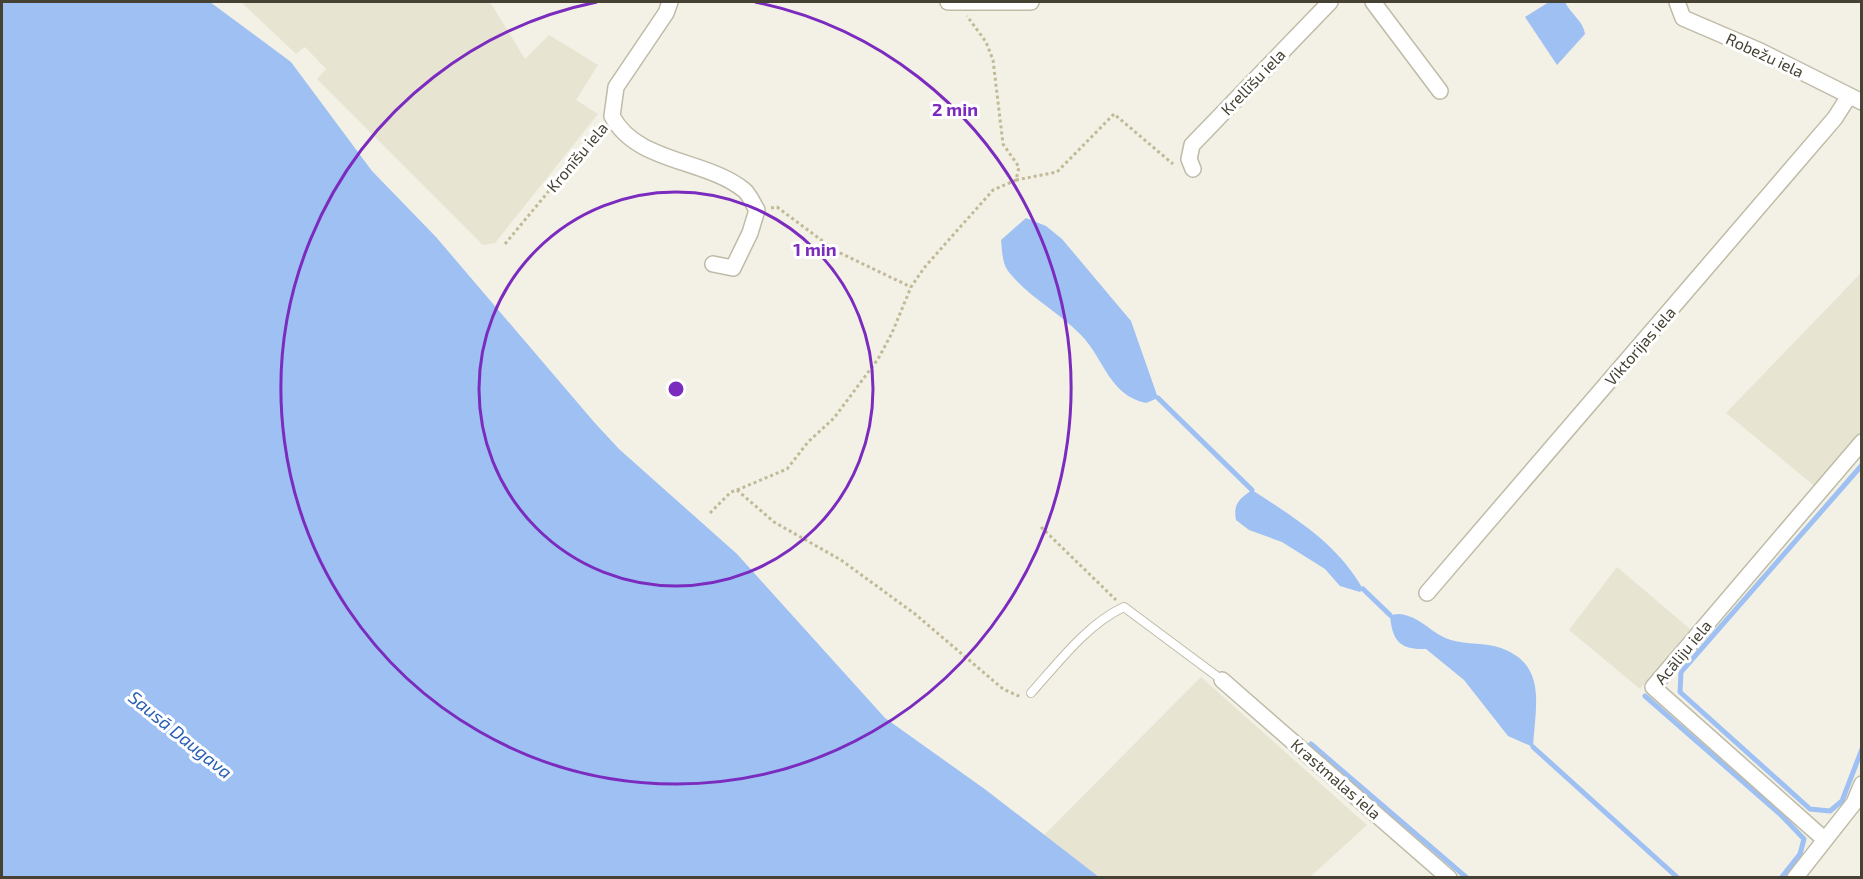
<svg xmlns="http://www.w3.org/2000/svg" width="1863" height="879" font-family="'Exo 2',sans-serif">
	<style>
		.residential { fill: #e7e4d2 }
		.water { fill: #9ec0f3 }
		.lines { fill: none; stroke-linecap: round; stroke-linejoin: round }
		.stream { stroke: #9ec0f3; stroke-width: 5 }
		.lane-casing { stroke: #bfbba7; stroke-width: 10 }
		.street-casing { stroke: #bfbba7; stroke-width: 18 }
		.path { stroke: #c1ba97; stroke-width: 3; stroke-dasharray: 3 3; stroke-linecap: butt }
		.lane { stroke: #fff; stroke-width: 8 }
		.street { stroke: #fff; stroke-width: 15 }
		.ring { fill: none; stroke: #7b2cbf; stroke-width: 3 }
		.labels { text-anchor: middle; stroke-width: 6; stroke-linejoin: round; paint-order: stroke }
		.street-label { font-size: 16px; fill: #454234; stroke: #fff }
		.water-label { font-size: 18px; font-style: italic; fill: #2960b5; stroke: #fff }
		.centre { fill: #7b2cbf; stroke: #fff; stroke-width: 3 }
		.ring-label { font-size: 18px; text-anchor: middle; font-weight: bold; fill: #7b2cbf; stroke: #fff; stroke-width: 6; stroke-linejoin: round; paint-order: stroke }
	</style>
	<rect width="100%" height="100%" fill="#f3f1e5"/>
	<g class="residential">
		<polygon points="241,2 490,2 525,59 549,35 598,65 576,100 598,114 495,243 483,245 317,79 326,69 305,47 296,54"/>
		<polygon points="1861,273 1861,448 1823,493 1726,413"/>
		<polygon points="1617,567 1690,629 1640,689 1569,630"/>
		<polygon points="1201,677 1367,825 1309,878 1099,877 1044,835"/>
	</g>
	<g class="water">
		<polygon points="2,2 210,2 291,62 372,171 436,237 594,422 619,449 737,554 885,718 986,790 1099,877 2,877"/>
		<path d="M1549 2H1565C1570 13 1584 22 1585 34L1557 65 1525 17Z"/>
		<path d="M1026 218 1046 226 1062 239 1131 321 1158 398 1146 403C1109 395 1105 360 1081 335 1059 312 1028 297 1008 271 1002 263 1002 249 1001 240Z"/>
		<path d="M1252 490C1296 519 1336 542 1363 589L1360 592 1340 586 1325 569 1282 542 1249 530 1236 520C1233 504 1239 499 1252 490Z"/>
		<path d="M1399 614C1421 616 1431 634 1451 640 1467 645 1485 642 1501 648 1548 665 1535 707 1533 747L1508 736 1464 680 1426 649C1400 650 1392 641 1390 615Z"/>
	</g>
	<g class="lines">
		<g class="stream">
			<polyline points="1158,398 1252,490"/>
			<polyline points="1862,465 1681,672 1680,692 1810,809 1830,811 1842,801 1862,749"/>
			<polyline points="1363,589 1390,615"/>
			<polyline points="1645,696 1782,816 1804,839 1800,854 1781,878"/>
			<polyline points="1311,744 1467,878"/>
			<polyline points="1533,747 1678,878"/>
		</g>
		<defs>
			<path id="lane" d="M1031 693C1058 663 1087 624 1124 607L1222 680"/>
			<g id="street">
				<path d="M670 2 666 13 616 87 612 116C636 163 706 159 744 190 750 195 753 204 757 210L750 233 733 268 713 264"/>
				<polyline points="948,2 1031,2"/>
				<polyline points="1373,2 1440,91"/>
				<polyline points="1677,2 1683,18 1760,51 1862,102"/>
				<polyline points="1193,169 1189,159 1192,145 1330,2"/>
				<polyline points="1427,593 1835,118 1849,96"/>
				<polyline points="1222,680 1449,878"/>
				<polyline points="1824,839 1653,687 1862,442"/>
				<polyline points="1795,878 1854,803 1862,784"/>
			</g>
		</defs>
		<use href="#lane" class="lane-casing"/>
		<use href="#street" class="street-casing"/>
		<g class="path">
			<polyline points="1016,180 1057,172 1114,114 1173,164"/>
			<polyline points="771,208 777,207 836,251 911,287"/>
			<polyline points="505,244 601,128"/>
			<polyline points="737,490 787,469 808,442 834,418 878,359 892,333 911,287 924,268 993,190 1016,180 1019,167 1003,144 993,60 986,42 967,16"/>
			<polyline points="710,513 731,492 737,490 774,522 841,560 915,614 1003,689 1021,697"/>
			<polyline points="1041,527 1116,600"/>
		</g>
		<use href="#lane" class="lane"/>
		<use href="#street" class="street"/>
	</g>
	<g class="ring">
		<circle cx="676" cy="389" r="197"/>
		<path d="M755 2A395 395 0 1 1 597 2"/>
	</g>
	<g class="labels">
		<g class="street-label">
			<text transform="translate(1765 55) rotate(25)" y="6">Robežu iela</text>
			<text transform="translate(1253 82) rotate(-46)" y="6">Krellīšu iela</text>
			<text transform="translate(577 157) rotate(-50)" y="6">Kronīšu iela</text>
			<text transform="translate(1640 346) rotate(-49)" y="6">Viktorijas iela</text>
			<text transform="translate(1683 652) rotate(-50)" y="6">Acāliju iela</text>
			<text transform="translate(1336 779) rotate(41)" y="6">Krastmalas iela</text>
		</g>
		<g class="water-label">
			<text transform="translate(180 735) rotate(39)" y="6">Sausā Daugava</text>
		</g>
	</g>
	<circle cx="676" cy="389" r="9" class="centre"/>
	<g class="ring-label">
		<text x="955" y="116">2 min</text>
		<text x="815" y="256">1 min</text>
	</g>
	<rect width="1863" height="879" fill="none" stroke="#454234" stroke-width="6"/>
</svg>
